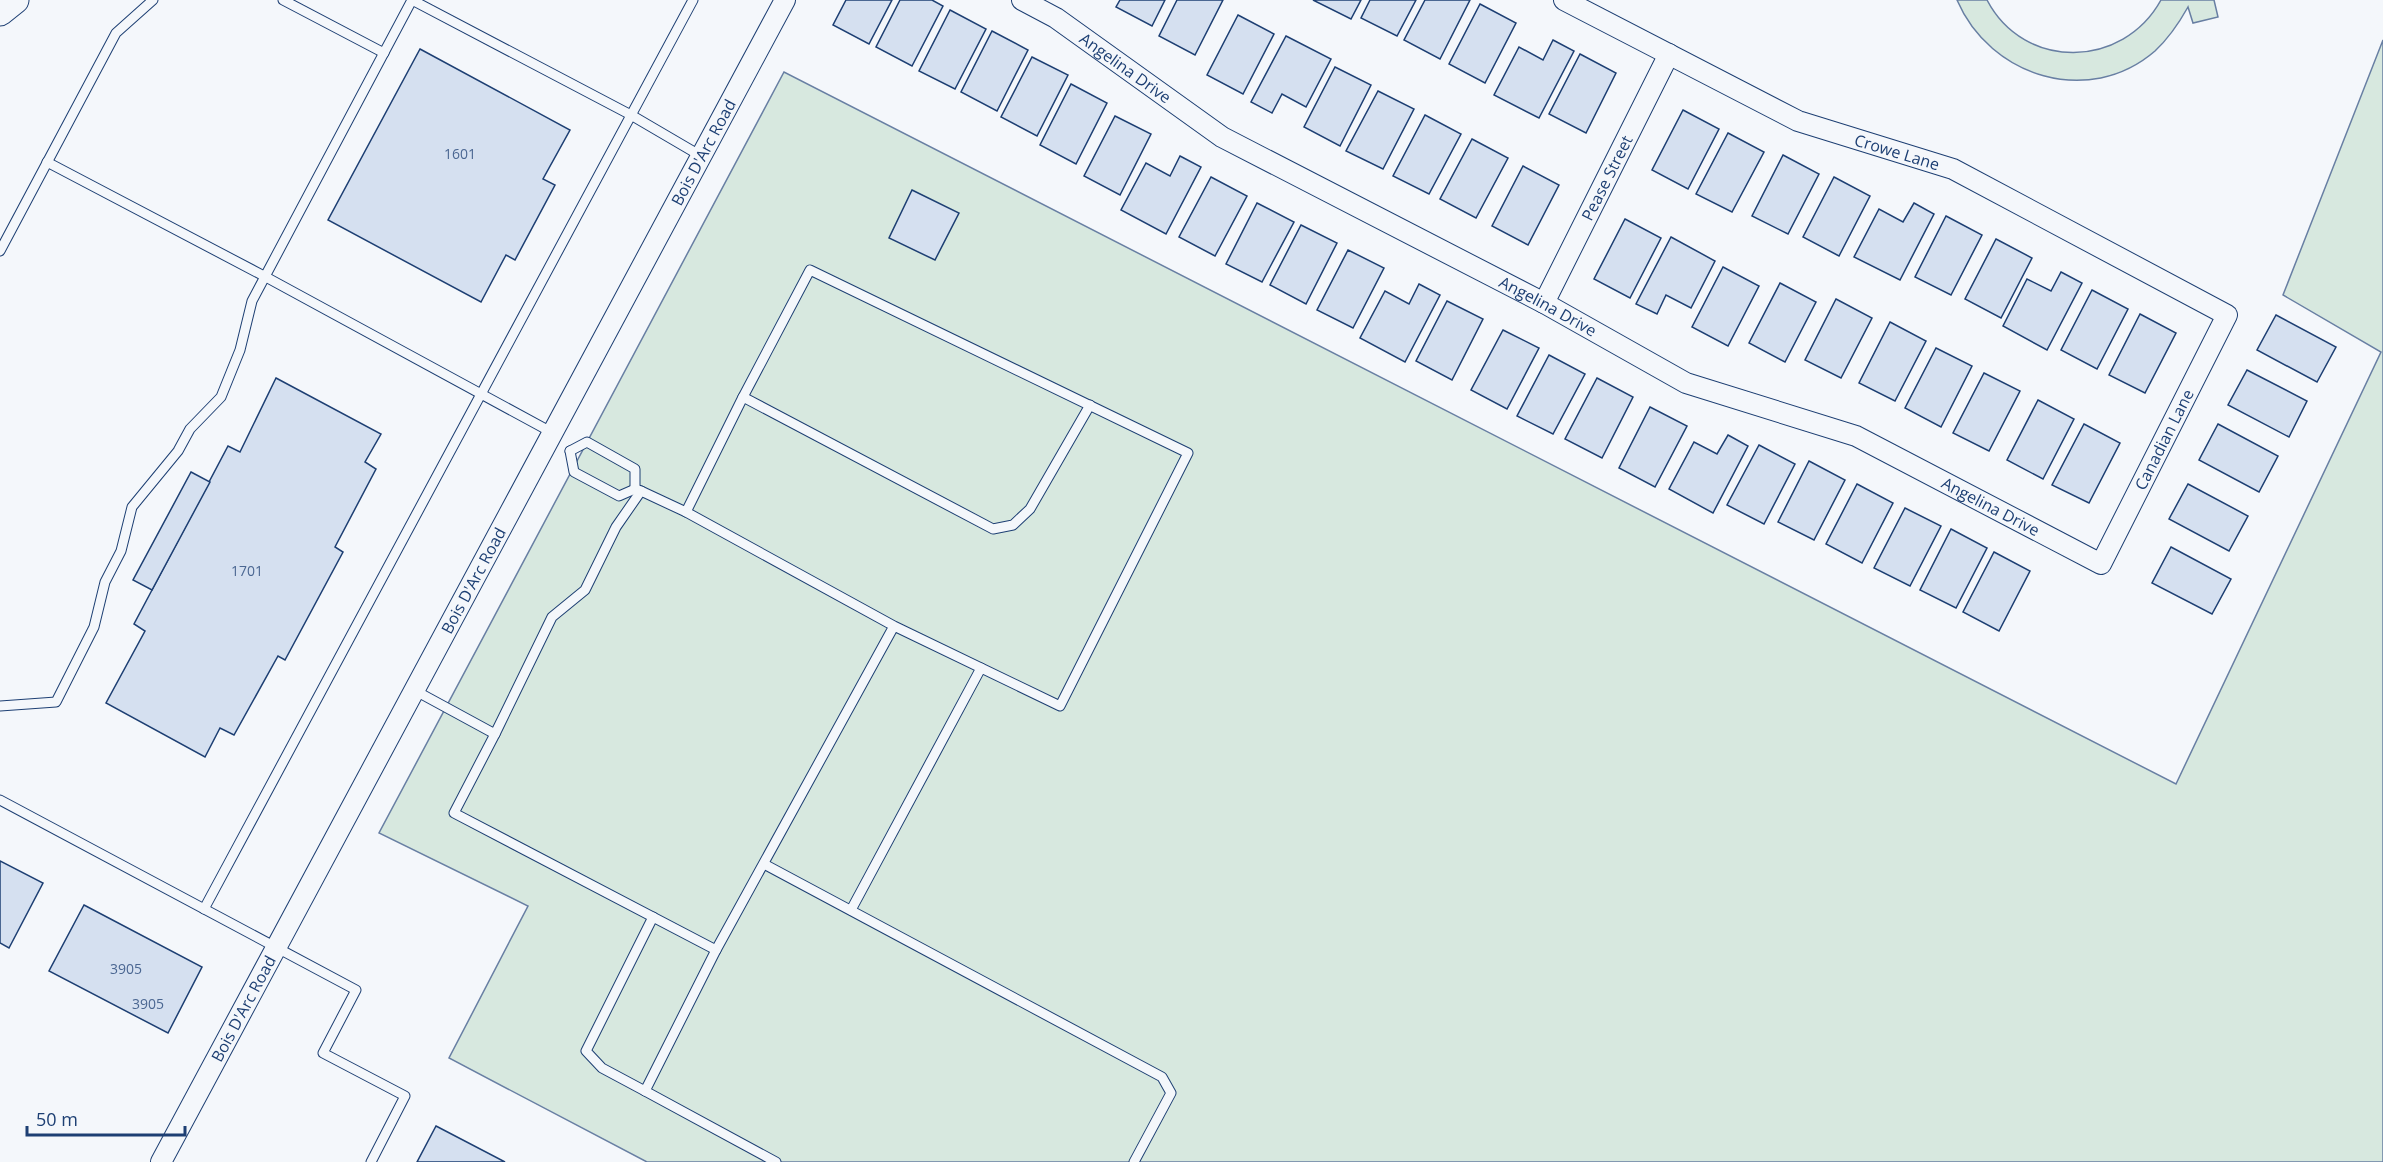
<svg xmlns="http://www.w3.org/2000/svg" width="2383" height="1162" font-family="'Open Sans',sans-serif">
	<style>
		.green { fill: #d7e8df; stroke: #687fa3; stroke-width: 1.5 }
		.building { fill: #d5e0f0; stroke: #1d3f73; stroke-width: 1.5 }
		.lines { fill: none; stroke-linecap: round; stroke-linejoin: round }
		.service-casing { stroke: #1d3f73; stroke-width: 11 }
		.minor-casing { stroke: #1d3f73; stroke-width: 22 }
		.secondary-casing { stroke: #1d3f73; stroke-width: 29 }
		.service { stroke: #f4f7fb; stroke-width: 9 }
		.minor { stroke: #f4f7fb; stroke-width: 20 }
		.secondary { stroke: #f4f7fb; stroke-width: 27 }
		.labels { text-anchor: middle; stroke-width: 4.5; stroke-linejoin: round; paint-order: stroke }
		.number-label { font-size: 14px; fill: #4b6792 }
		.street-label { font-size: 16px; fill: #1d3f73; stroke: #f4f7fb }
	</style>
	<rect width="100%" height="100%" fill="#f4f7fb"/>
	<g class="green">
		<path d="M1957 0H1987C2024 71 2123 69 2161 0H2214L2218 17 2193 23 2188 7C2179 23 2169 38 2155 51 2089 108 1990 77 1957 0Z"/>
		<polygon points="2383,40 2383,1162 647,1162 449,1058 528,906 379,833 784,72 2176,784 2381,352 2283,295"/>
	</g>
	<g class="building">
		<polygon points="846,0 892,0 869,44 833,25"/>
		<polygon points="900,0 932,0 943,6 912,66 876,47"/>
		<polygon points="1120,0 1165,0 1152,26 1116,7"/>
		<polygon points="1177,0 1223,0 1195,55 1159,36"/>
		<polygon points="1313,0 1361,0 1351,19"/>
		<polygon points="1370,0 1416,0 1397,36 1361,18"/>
		<polygon points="1425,0 1470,0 1440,59 1404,40"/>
		<polygon points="1480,4 1516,23 1485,83 1449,64"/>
		<polygon points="950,10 986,29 955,89 919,71"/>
		<polygon points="1238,15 1274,34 1243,94 1207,75"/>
		<polygon points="992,31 1028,50 997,111 961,92"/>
		<polygon points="1286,36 1331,59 1306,107 1282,94 1272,113 1251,102"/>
		<polygon points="1553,40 1574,51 1539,118 1494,95 1519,47 1543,60"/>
		<polygon points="420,49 570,130 543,179 555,185 515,260 506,255 481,302 328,220"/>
		<polygon points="1580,54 1616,73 1586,133 1549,114"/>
		<polygon points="1032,57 1068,75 1037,136 1001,117"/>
		<polygon points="1335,67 1371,85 1340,146 1304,127"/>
		<polygon points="1071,84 1107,103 1076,164 1040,145"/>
		<polygon points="1378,91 1414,109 1383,169 1346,151"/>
		<polygon points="1683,110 1719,129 1688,189 1652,170"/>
		<polygon points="1425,115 1461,134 1429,194 1393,176"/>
		<polygon points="1115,116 1151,134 1120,195 1084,176"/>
		<polygon points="1728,133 1764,152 1732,212 1696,194"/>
		<polygon points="1472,139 1508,158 1476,218 1440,199"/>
		<polygon points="1783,155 1819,174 1788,234 1752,216"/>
		<polygon points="1180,156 1201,167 1166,234 1121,210 1146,163 1170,176"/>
		<polygon points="1523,166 1559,185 1528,245 1492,226"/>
		<polygon points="1211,177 1247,196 1215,256 1179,237"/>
		<polygon points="1834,177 1870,196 1839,256 1803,237"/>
		<polygon points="912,190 959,213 935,260 889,238"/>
		<polygon points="1257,203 1294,222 1262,282 1226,264"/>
		<polygon points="1914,203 1934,214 1900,280 1854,257 1879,209 1903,222"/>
		<polygon points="1946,216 1982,235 1951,295 1915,277"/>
		<polygon points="1625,219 1661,238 1630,298 1594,279"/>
		<polygon points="1301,225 1337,243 1306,304 1270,285"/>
		<polygon points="1671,237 1715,261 1691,308 1666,295 1657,314 1636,304"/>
		<polygon points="1996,239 2032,258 2001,318 1965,299"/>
		<polygon points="1348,250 1384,268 1353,328 1317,310"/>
		<polygon points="1723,267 1759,286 1728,346 1692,327"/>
		<polygon points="2061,272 2082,283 2047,350 2003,326 2027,279 2051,291"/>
		<polygon points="1780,283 1816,302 1785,362 1749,343"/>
		<polygon points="1419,284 1440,295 1405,362 1360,338 1385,291 1409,304"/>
		<polygon points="2092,290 2128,309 2097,369 2061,350"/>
		<polygon points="1836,299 1872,318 1841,378 1805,360"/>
		<polygon points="1447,301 1483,319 1452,380 1416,361"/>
		<polygon points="2140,314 2176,333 2145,393 2109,375"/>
		<polygon points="2276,315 2336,347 2317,382 2257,350"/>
		<polygon points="1890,322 1926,341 1895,401 1859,383"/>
		<polygon points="1503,330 1539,348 1507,409 1471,390"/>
		<polygon points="1936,348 1972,366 1941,427 1905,408"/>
		<polygon points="1549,355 1585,374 1553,434 1517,416"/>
		<polygon points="2247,370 2307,401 2289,437 2228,405"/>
		<polygon points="1984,373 2020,391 1989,451 1953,433"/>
		<polygon points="276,378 381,434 365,462 376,469 335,547 343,552 285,660 278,656 234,735 220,728 205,757 106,703 145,631 134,624 152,590 228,446 240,452"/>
		<polygon points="1597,378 1633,397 1602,458 1565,439"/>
		<polygon points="2038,400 2074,419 2043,479 2007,460"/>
		<polygon points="1650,407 1687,426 1655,487 1619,468"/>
		<polygon points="2084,424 2120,443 2089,503 2052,485"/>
		<polygon points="2218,424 2278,456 2259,492 2199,460"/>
		<polygon points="1728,435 1748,446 1713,513 1669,489 1694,442 1717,454"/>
		<polygon points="1759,445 1795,464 1764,524 1727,505"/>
		<polygon points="1809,461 1845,480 1814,540 1778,522"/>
		<polygon points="191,472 210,482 152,590 133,580"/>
		<polygon points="1857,484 1893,503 1862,563 1826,544"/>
		<polygon points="2188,484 2248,516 2229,551 2169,519"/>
		<polygon points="1905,508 1941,526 1910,586 1874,568"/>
		<polygon points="1951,529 1987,548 1956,608 1920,590"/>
		<polygon points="2171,547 2231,579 2212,614 2152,583"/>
		<polygon points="1994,552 2030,571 1999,631 1963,612"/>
		<polygon points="0,861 43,883 9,948 0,943"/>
		<polygon points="84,905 202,967 168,1033 49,971"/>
		<polygon points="436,1126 505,1162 417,1162"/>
	</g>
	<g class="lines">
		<defs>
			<g id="service">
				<polyline points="283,0 384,53"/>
				<polyline points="412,0 631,115 701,156"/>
				<polyline points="47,162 264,276 553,433"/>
				<polyline points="0,251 116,33 153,0"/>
				<polyline points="743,397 993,529 1013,525 1030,509 1090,405"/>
				<polyline points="570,451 574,472 619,496 635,489 641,491"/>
				<polyline points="570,451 587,442 635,469 635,489"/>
				<polyline points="414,690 495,734 454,813 716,950 894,626 686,512 743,397 810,270 1188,453 1060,706 894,626"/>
				<polyline points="0,706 56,702 94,627 105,582 121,551 132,507 178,451 190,429 221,397 240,350 252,301 412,0"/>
				<polyline points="495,734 552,617 585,590 616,527 641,491 686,512"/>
				<polyline points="0,800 356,990 323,1053 405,1096 371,1162"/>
				<polyline points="764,864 1162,1077 1171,1093 1134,1162"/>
				<polyline points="204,909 693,0"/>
				<polyline points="851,910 981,668"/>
				<polyline points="716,950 645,1091 776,1162"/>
				<polyline points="645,1091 602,1068 586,1051 653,917"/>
			</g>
			<g id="minor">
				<path id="s1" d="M1022 0 1056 18 1222 137 1544 303 1686 383 1856 436 2101 564 2227 315 1953 169 1798 121 1564 0"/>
				<path id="s2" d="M1544 303 1669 54"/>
				<path id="s3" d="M161 1162 785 0"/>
			</g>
			<polyline id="secondary" points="0,12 15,0"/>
		</defs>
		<use href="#service" class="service-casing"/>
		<use href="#minor" class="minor-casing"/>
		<use href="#secondary" class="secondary-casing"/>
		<use href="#service" class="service"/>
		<use href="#minor" class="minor"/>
		<use href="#secondary" class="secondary"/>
	</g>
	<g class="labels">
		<g class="number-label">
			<text x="460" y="159">1601</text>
			<text x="247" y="576">1701</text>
			<text x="126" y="974">3905</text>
			<text x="148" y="1009">3905</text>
		</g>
		<g class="street-label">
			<text dy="6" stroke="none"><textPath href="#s1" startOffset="124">Angelina Drive</textPath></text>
			<text transform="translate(1897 152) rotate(17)" y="6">Crowe Lane</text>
			<text dy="6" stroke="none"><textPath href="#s3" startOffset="1146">Bois D'Arc Road</textPath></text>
			<text dy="6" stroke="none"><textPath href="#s2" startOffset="140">Pease Street</textPath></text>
			<text dy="6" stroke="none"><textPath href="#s1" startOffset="610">Angelina Drive</textPath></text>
			<text dy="6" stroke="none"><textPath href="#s1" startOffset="1362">Canadian Lane</textPath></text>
			<text dy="6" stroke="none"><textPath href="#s1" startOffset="1098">Angelina Drive</textPath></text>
			<text dy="6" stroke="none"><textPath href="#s3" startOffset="660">Bois D'Arc Road</textPath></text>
			<text dy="6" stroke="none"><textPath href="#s3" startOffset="174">Bois D'Arc Road</textPath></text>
		</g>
	</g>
	<path d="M27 1126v9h158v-9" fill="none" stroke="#1d3f73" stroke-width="3"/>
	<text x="36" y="1126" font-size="18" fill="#1d3f73" stroke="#f4f7fb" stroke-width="4.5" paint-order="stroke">50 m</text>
</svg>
